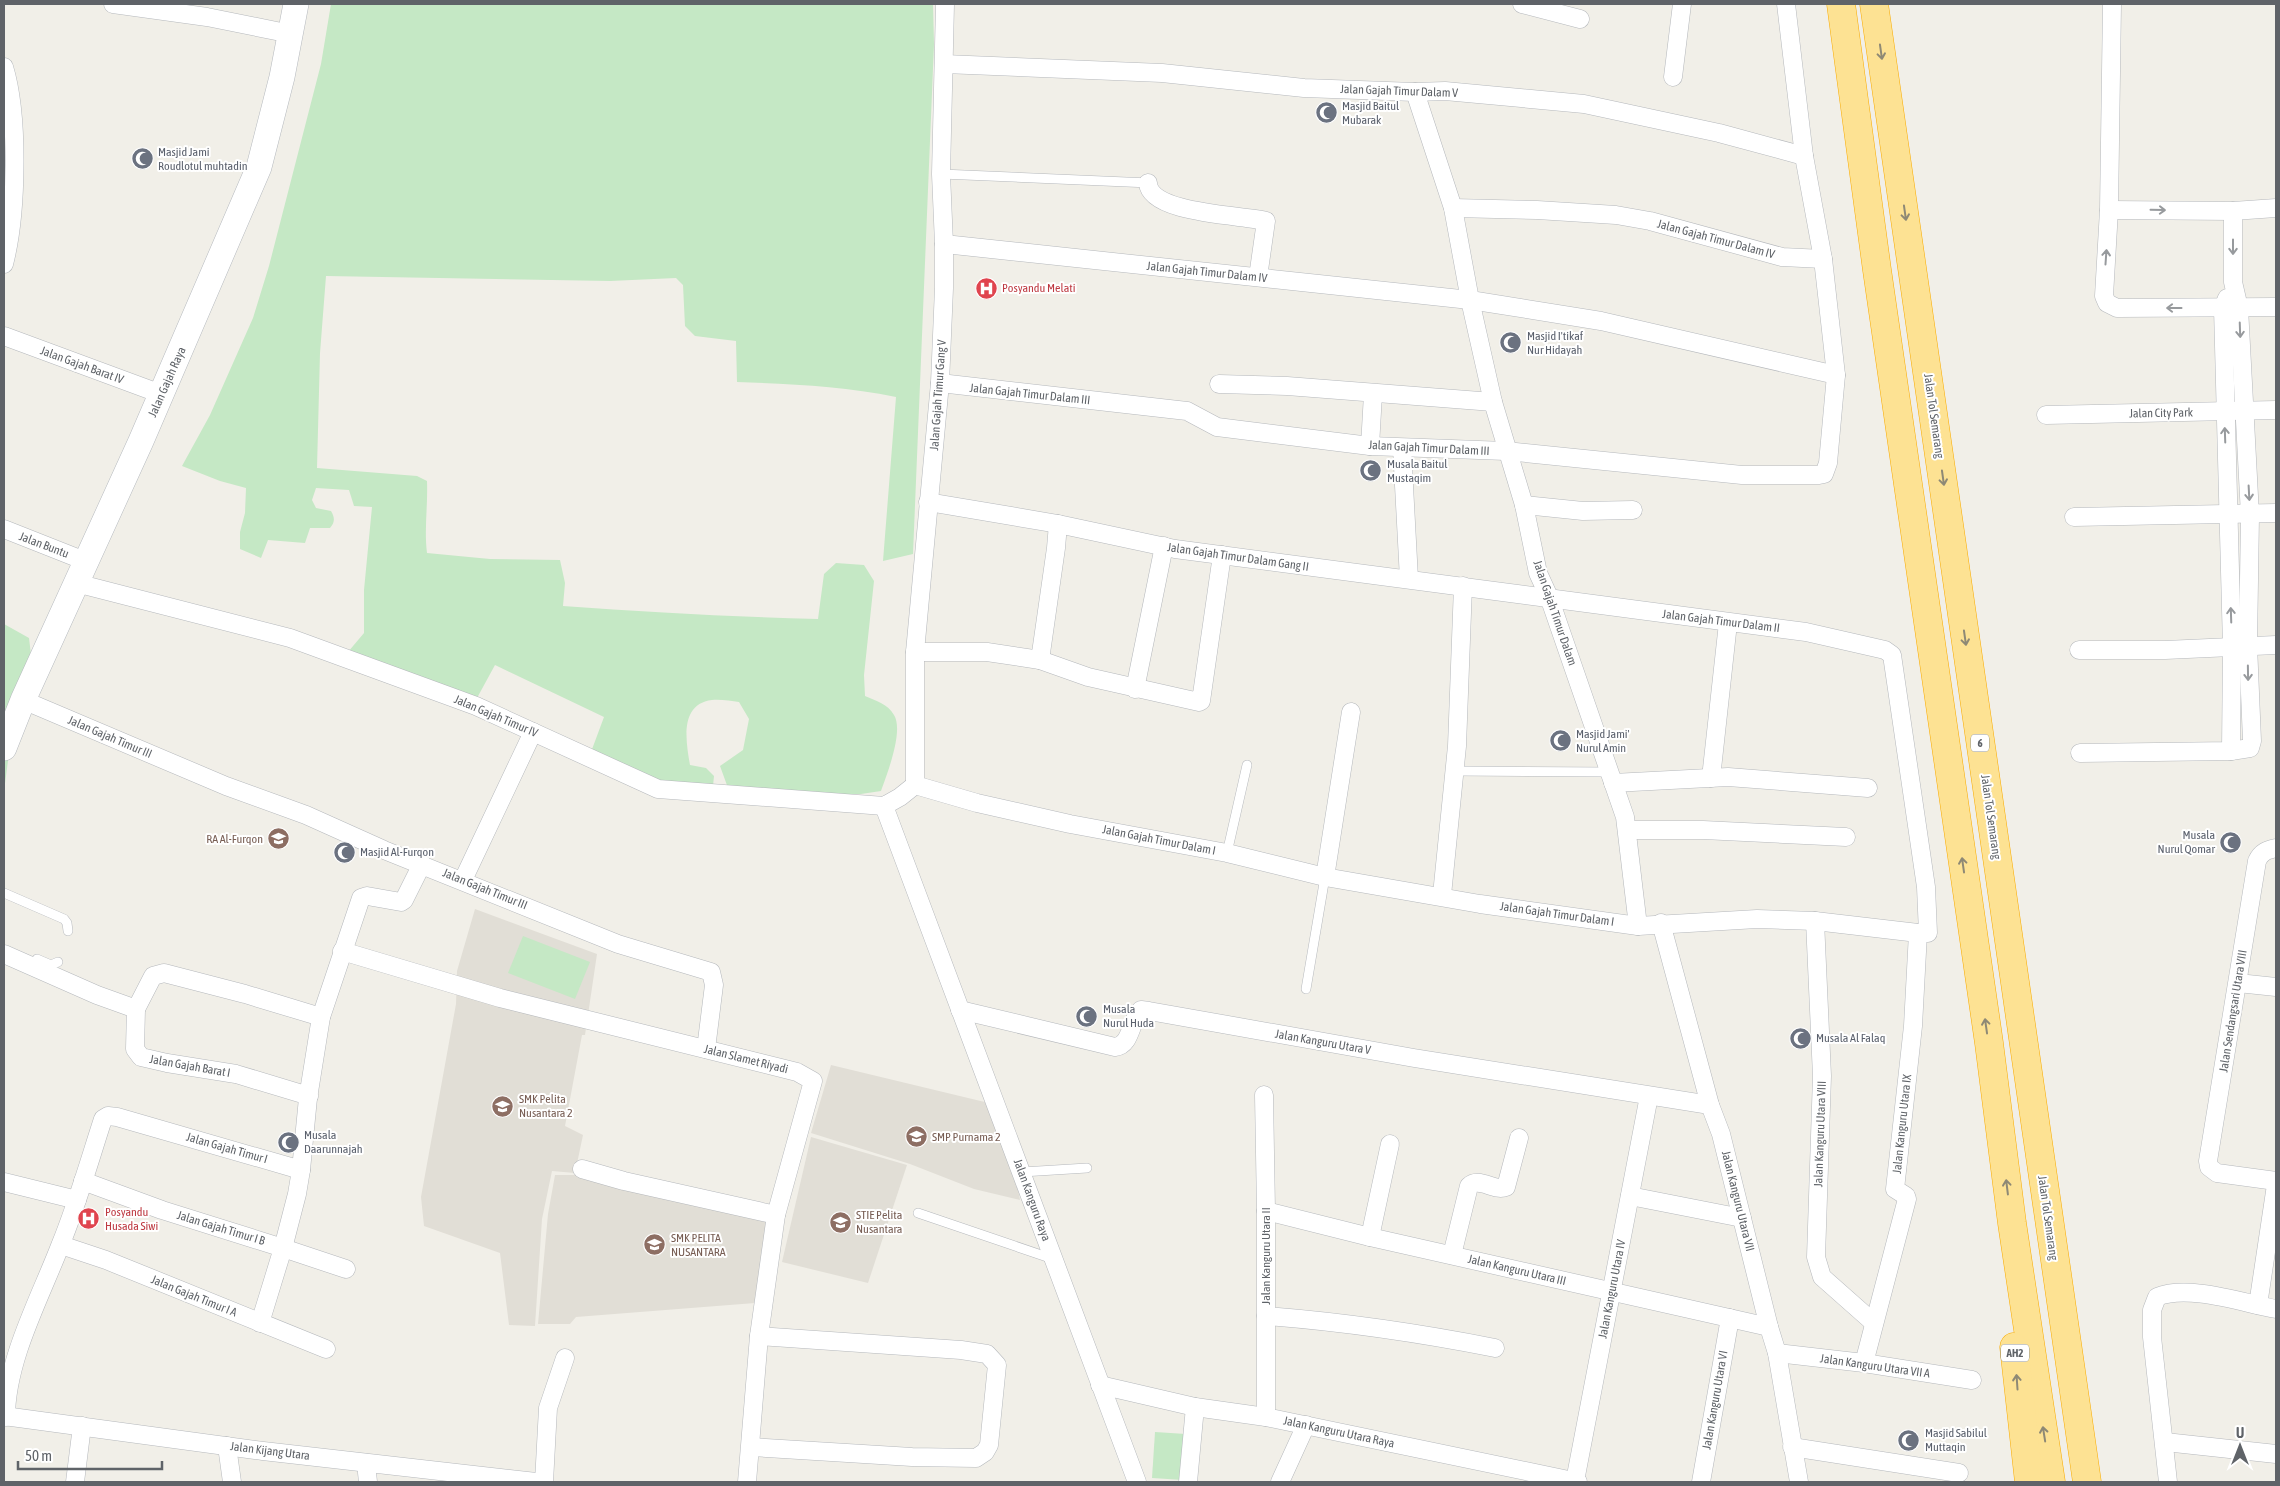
<svg xmlns="http://www.w3.org/2000/svg" width="2280" height="1486" font-family="'Asap Condensed',sans-serif">
	<style>
		.education { fill: #e1ded6 }
		.green { fill: #c5e8c5 }
		.lines { fill: none; stroke-linecap: round; stroke-linejoin: round }
		.lane-casing { stroke: #b5b8bc; stroke-width: 10 }
		.street-casing { stroke: #b5b8bc; stroke-width: 19 }
		.secondary-casing { stroke: #b6babf; stroke-width: 26 }
		.highway-casing { stroke: #f9ab00; stroke-width: 29 }
		.lane { stroke: #fff; stroke-width: 9 }
		.street { stroke: #fff; stroke-width: 18 }
		.secondary { stroke: #fff; stroke-width: 25 }
		.highway { stroke: #fde293; stroke-width: 28 }
		.oneway { stroke: #8e8975 }
		.oneway2 { stroke: #979a9d }
		.labels { text-anchor: middle; stroke-width: 4; stroke-linejoin: round; paint-order: stroke }
		.shield { fill: #fff; stroke: #8f9295; stroke-width: 1 }
		.shield-label { font-size: 11px; font-weight: bold; fill: #5f6368 }
		.street-label { font-size: 12px; fill: #5f6368; stroke: #fff }
		.worship-label { font-size: 12px; fill: #5b616d; stroke: #fff; text-anchor: start }
		.health-label { font-size: 12px; fill: #be3a42; stroke: #fff; text-anchor: start }
		.education-label { font-size: 12px; fill: #785e54; stroke: #fff; text-anchor: start }
	</style>
	<rect width="100%" height="100%" fill="#f1efe8"/>
	<g class="education">
		<polygon points="475,909 597,954 585,1035 582,1035 565,1126 583,1135 575,1173 552,1171 542,1219 535,1326 509,1325 500,1253 424,1226 421,1197 456,1004 457,971"/>
		<polygon points="831,1065 993,1104 1009,1142 1020,1200 974,1189 910,1164 811,1133"/>
		<polygon points="811,1137 907,1165 868,1283 782,1262"/>
		<polygon points="555,1175 580,1175 769,1219 755,1303 576,1317 570,1324 538,1324 548,1214"/>
	</g>
	<g class="green">
		<path d="M331 4H933L934 44 913 554 883 561 896 397C843 386 791 384 737 382L736 341 695 336 685 326 683 285 676 278 610 281 326 276 320 353 317 468 417 476 427 481C428 506 424 529 427 553L490 559 560 560 565 583 563 606C648 612 733 617 818 619L824 574 836 563 864 565 874 581 864 675 865 696C876 701 888 704 894 715 904 731 887 774 881 791L861 794H835L728 788 720 766 743 750 749 719 739 702C731 701 720 699 712 700 679 704 686 742 690 765L706 768 714 776 713 786 651 780 591 752 604 717 495 665 477 698 348 652 364 633V590L372 507 354 506 349 490 316 488 312 500 316 508 331 511C335 518 335 522 330 528H310L305 543 268 540 261 558 240 549V532L245 513 246 488 220 481 182 466 210 415 253 318 269 266 321 64Z"/>
		<polygon points="4,624 29,638 32,663 11,738 4,791"/>
		<polygon points="523,936 590,962 575,999 508,973"/>
		<polygon points="1155,1432 1186,1434 1183,1480 1152,1478"/>
	</g>
	<g class="lines">
		<defs>
			<g id="lane">
				<polyline points="941,174 1150,183"/>
				<polyline points="1455,771 1609,772"/>
				<polyline points="1227,853 1247,765"/>
				<polyline points="4,893 64,919 67,923 68,931"/>
				<polyline points="37,959 51,965 58,962"/>
				<polyline points="1306,989 1325,877"/>
				<polyline points="1022,1172 1087,1168"/>
				<polyline points="918,1213 1053,1259"/>
			</g>
			<g id="street">
				<polyline points="113,4 207,17 291,34"/>
				<polyline points="1522,4 1580,19"/>
				<polyline points="1786,4 1804,156"/>
				<polyline points="2112,4 2109,210 2104,296 2107,303 2117,308 2276,307"/>
				<path d="M4 67C19 116 17 214 4 264"/>
				<polyline points="1673,77 1682,4"/>
				<polyline points="1415,92 1453,208 1470,300 1493,402 1524,505 1538,573 1549,597 1625,817 1638,926"/>
				<path d="M1148 183C1150 214 1242 215 1266 221L1258 277"/>
				<polyline points="1453,208 1537,210 1616,215 1650,221 1782,257 1823,259"/>
				<polyline points="2109,210 2233,211 2276,208"/>
				<polyline points="944,244 1470,300 1601,321 1836,375"/>
				<polyline points="2227,298 2223,308 2232,646 2231,751"/>
				<polyline points="4,336 161,394"/>
				<polyline points="940,383 1187,411 1217,427 1370,446 1506,451 1742,475 1819,475 1824,474 1828,463 1836,375 1823,259 1804,156 1719,133 1584,104 1445,91 1415,92 1304,88 1162,73 944,64"/>
				<polyline points="1219,384 1287,386 1493,402"/>
				<polyline points="2046,415 2276,410"/>
				<polyline points="1370,446 1373,394"/>
				<polyline points="1402,448 1409,579"/>
				<polyline points="1524,505 1583,511 1633,510"/>
				<polyline points="2074,517 2276,513"/>
				<polyline points="4,529 85,561"/>
				<polyline points="76,583 290,638 476,706 658,789 884,806 900,797 915,785"/>
				<polyline points="2079,650 2165,650 2276,645"/>
				<polyline points="915,652 987,652 1040,660 1056,548 1058,524"/>
				<polyline points="1040,660 1088,677 1199,702 1201,701 1222,555"/>
				<polyline points="1135,689 1164,546"/>
				<polyline points="23,700 226,786 306,815 384,850 618,944 711,972 714,985 706,1049"/>
				<polyline points="2080,753 2231,751 2250,748 2252,741 2248,645 2250,515 2239,308 2233,282 2233,211"/>
				<polyline points="1711,778 1728,623"/>
				<polyline points="1613,783 1728,777 1868,788"/>
				<polyline points="915,785 977,803 1070,824 1227,853 1325,877 1480,904 1638,926 1757,919 1815,921 1918,933 1928,933 1926,887 1892,655 1885,650 1806,632 1175,549 1058,524 928,502"/>
				<polyline points="915,785 915,652 940,383 944,288 944,244 941,174 945,4"/>
				<polyline points="884,806 1137,1482"/>
				<polyline points="1627,830 1703,830 1846,837"/>
				<path d="M2276 848C2267 850 2261 852 2257 861L2208 1161 2209 1167 2217 1173 2276 1181"/>
				<polyline points="1325,877 1351,712"/>
				<polyline points="463,880 533,732"/>
				<polyline points="1442,895 1457,746 1463,586"/>
				<polyline points="1815,921 1822,1076 1816,1257 1822,1277 1874,1323"/>
				<polyline points="1661,923 1710,1105 1721,1134 1769,1327 1777,1353 1799,1482"/>
				<polyline points="342,951 500,998 797,1072 813,1081 776,1215 759,1336 747,1482"/>
				<polyline points="4,954 97,995 136,1009 135,1049 141,1057 167,1063 236,1074 309,1096"/>
				<polyline points="2238,983 2276,987"/>
				<polyline points="136,1009 153,976 164,973 245,994 321,1017"/>
				<path d="M960 1010 1115 1047C1132 1045 1130 1020 1141 1010L1149 1011 1414 1058 1710 1105"/>
				<polyline points="1264,1095 1266,1211 1266,1417"/>
				<polyline points="582,1169 624,1181 776,1215"/>
				<polyline points="83,1181 162,1210 283,1248 297,1194 301,1170"/>
				<polyline points="4,1182 77,1200"/>
				<polyline points="1630,1196 1742,1218"/>
				<polyline points="1266,1211 1370,1237 1769,1327"/>
				<polyline points="1370,1237 1390,1144"/>
				<polyline points="61,1245 106,1260 326,1349"/>
				<path d="M1452 1255 1469 1186C1479 1176 1494 1192 1506 1187L1519 1138"/>
				<polyline points="2258,1305 2276,1185"/>
				<path d="M1266 1316C1343 1322 1419 1333 1495 1348"/>
				<polyline points="260,1323 283,1248 346,1269"/>
				<polyline points="1777,1353 1864,1363 1972,1380"/>
				<polyline points="1864,1363 1907,1199 1906,1196 1895,1189 1913,1026 1918,933"/>
				<polyline points="1100,1385 1195,1407 1266,1417 1578,1482"/>
				<polyline points="4,1416 263,1451 536,1482"/>
				<path d="M6 1417C6 1360 40 1298 60 1246 77 1205 89 1162 103 1119L108 1116 117 1117 301 1170 308 1098 321 1017 361 898 367 896 401 902 404 900 422 864"/>
				<polyline points="2165,1442 2276,1454"/>
				<polyline points="227,1446 232,1482"/>
				<polyline points="751,1447 912,1457 976,1458 985,1452 989,1445 997,1365 987,1354 961,1350 759,1336"/>
				<polyline points="1792,1447 1959,1473"/>
				<polyline points="366,1463 368,1482"/>
				<polyline points="1575,1481 1649,1096"/>
				<polyline points="75,1482 82,1426"/>
				<polyline points="544,1482 548,1408 565,1358"/>
				<polyline points="1188,1482 1195,1407"/>
				<polyline points="1280,1482 1306,1425"/>
				<polyline points="1701,1482 1730,1318"/>
				<path d="M2168 1482 2152 1337V1310L2157 1297C2188 1284 2243 1303 2276 1309"/>
			</g>
			<polyline id="secondary" points="4,748 23,700 141,441 259,167 282,77 296,4"/>
			<g id="highway">
				<polyline points="1841,4 1877,270 1989,1043 2012,1223 2051,1482"/>
				<polyline points="1874,4 2087,1482"/>
				<polyline points="2014,1347 2029,1482"/>
			</g>
		</defs>
		<use href="#lane" class="lane-casing"/>
		<use href="#street" class="street-casing"/>
		<use href="#secondary" class="secondary-casing"/>
		<use href="#highway" class="highway-casing"/>
		<use href="#lane" class="lane"/>
		<use href="#street" class="street"/>
		<use href="#secondary" class="secondary"/>
		<use href="#highway" class="highway"/>
	</g>
	<defs><path id="oneway-shaft" d="M-6 0H5M1.5-3L5.5 0L1.5 3" fill="none" stroke-width="1.6" stroke-linecap="round" stroke-linejoin="round" transform="scale(1.25)"/></defs>
	<g class="oneway">
		<use href="#oneway-shaft" transform="translate(1881 52) rotate(82)"/>
		<use href="#oneway-shaft" transform="translate(1905 213) rotate(82)"/>
		<use href="#oneway-shaft" transform="translate(1943 478) rotate(82)"/>
		<use href="#oneway-shaft" transform="translate(1965 638) rotate(82)"/>
		<use href="#oneway-shaft" transform="translate(1963 865) rotate(-98)"/>
		<use href="#oneway-shaft" transform="translate(1986 1026) rotate(-98)"/>
		<use href="#oneway-shaft" transform="translate(2007 1187) rotate(-97)"/>
		<use href="#oneway-shaft" transform="translate(2017 1382) rotate(-94)"/>
		<use href="#oneway-shaft" transform="translate(2044 1434) rotate(-99)"/>
	</g>
	<g class="oneway2">
		<use href="#oneway-shaft" transform="translate(2158 210) rotate(1)"/>
		<use href="#oneway-shaft" transform="translate(2233 247) rotate(90)"/>
		<use href="#oneway-shaft" transform="translate(2106 257) rotate(-86)"/>
		<use href="#oneway-shaft" transform="translate(2174 308) rotate(180)"/>
		<use href="#oneway-shaft" transform="translate(2240 330) rotate(88)"/>
		<use href="#oneway-shaft" transform="translate(2225 435) rotate(-92)"/>
		<use href="#oneway-shaft" transform="translate(2249 493) rotate(87)"/>
		<use href="#oneway-shaft" transform="translate(2231 615) rotate(-92)"/>
		<use href="#oneway-shaft" transform="translate(2248 673) rotate(89)"/>
	</g>
	<defs>
		<symbol id="mosque-disc" viewBox="-11 -11 22 22"><circle r="9.5" fill="#6b7280" stroke="#fff"/><path d="M3.5-4.9A6 6 0 1 0 3.5 4.9A5 5 0 1 1 3.5-4.9Z" fill="#fff"/></symbol>
		<symbol id="hospital-disc" viewBox="-11 -11 22 22"><circle r="9.5" fill="#e0444e" stroke="#fff"/><path d="M-5-5h3v3.5h4V-5h3V5h-3V1.5h-4V5h-3Z" fill="#fff"/></symbol>
		<symbol id="school-disc" viewBox="-11 -11 22 22"><circle r="9.5" fill="#8d6e63" stroke="#fff"/><path d="M0-5L7-2L0 1L-7-2ZM-4 1L0 2.5L4 1V4Q0 6-4 4Z" fill="#fff"/></symbol>
		<symbol id="university-disc" viewBox="-11 -11 22 22"><circle r="9.5" fill="#8d6e63" stroke="#fff"/><path d="M0-5L7-2L0 1L-7-2ZM-4 1L0 2.5L4 1V4Q0 6-4 4Z" fill="#fff"/></symbol>
	</defs>
	<g fill-rule="evenodd">
		<use href="#mosque-disc" x="1314" y="100" width="25" height="25"/>
		<use href="#mosque-disc" x="130" y="146" width="25" height="25"/>
		<use href="#hospital-disc" x="974" y="276" width="25" height="25"/>
		<use href="#mosque-disc" x="1498" y="330" width="25" height="25"/>
		<use href="#mosque-disc" x="1358" y="458" width="25" height="25"/>
		<use href="#mosque-disc" x="1548" y="728" width="25" height="25"/>
		<use href="#school-disc" x="266" y="826" width="25" height="25"/>
		<use href="#mosque-disc" x="2218" y="830" width="25" height="25"/>
		<use href="#mosque-disc" x="332" y="840" width="25" height="25"/>
		<use href="#mosque-disc" x="1074" y="1004" width="25" height="25"/>
		<use href="#mosque-disc" x="1788" y="1026" width="25" height="25"/>
		<use href="#school-disc" x="490" y="1094" width="25" height="25"/>
		<use href="#school-disc" x="904" y="1124" width="25" height="25"/>
		<use href="#mosque-disc" x="276" y="1130" width="25" height="25"/>
		<use href="#hospital-disc" x="76" y="1206" width="25" height="25"/>
		<use href="#university-disc" x="828" y="1210" width="25" height="25"/>
		<use href="#school-disc" x="642" y="1232" width="25" height="25"/>
		<use href="#mosque-disc" x="1896" y="1428" width="25" height="25"/>
	</g>
	<g class="labels">
		<g class="shield">
			<rect x="1971" y="734.5" width="18" height="17" rx="4"/>
			<rect x="2001" y="1344.5" width="28" height="17" rx="4"/>
		</g>
		<g class="shield-label">
			<text x="1980" y="747">6</text>
			<text x="2015" y="1357">AH2</text>
		</g>
		<g class="street-label">
			<text transform="translate(1399 91) rotate(2)" y="4">Jalan Gajah Timur Dalam V</text>
			<text transform="translate(1716 239) rotate(15)" y="4">Jalan Gajah Timur Dalam IV</text>
			<text transform="translate(1207 272) rotate(6)" y="4">Jalan Gajah Timur Dalam IV</text>
			<text transform="translate(82 365) rotate(20)" y="4">Jalan Gajah Barat IV</text>
			<text transform="translate(167 382) rotate(-66)" y="4">Jalan Gajah Raya</text>
			<text transform="translate(1030 394) rotate(6)" y="4">Jalan Gajah Timur Dalam III</text>
			<text transform="translate(938 395) rotate(-86)" y="4">Jalan Gajah Timur Gang V</text>
			<text transform="translate(2161 413) rotate(-1)" y="4">Jalan City Park</text>
			<text transform="translate(1934 416) rotate(82)" y="4">Jalan Tol Semarang</text>
			<text transform="translate(1429 448) rotate(3)" y="4">Jalan Gajah Timur Dalam III</text>
			<text transform="translate(44 545) rotate(21)" y="4">Jalan Buntu</text>
			<text transform="translate(1238 557) rotate(8)" y="4">Jalan Gajah Timur Dalam Gang II</text>
			<text transform="translate(1555 613) rotate(71)" y="4">Jalan Gajah Timur Dalam</text>
			<text transform="translate(1721 621) rotate(7)" y="4">Jalan Gajah Timur Dalam II</text>
			<text transform="translate(496 716) rotate(23)" y="4">Jalan Gajah Timur IV</text>
			<text transform="translate(110 737) rotate(23)" y="4">Jalan Gajah Timur III</text>
			<text transform="translate(1991 817) rotate(82)" y="4">Jalan Tol Semarang</text>
			<text transform="translate(1159 840) rotate(11)" y="4">Jalan Gajah Timur Dalam I</text>
			<text transform="translate(485 889) rotate(22)" y="4">Jalan Gajah Timur III</text>
			<text transform="translate(1557 914) rotate(8)" y="4">Jalan Gajah Timur Dalam I</text>
			<text transform="translate(2233 1011) rotate(-81)" y="4">Jalan Sendangsari Utara VIII</text>
			<text transform="translate(1323 1042) rotate(10)" y="4">Jalan Kanguru Utara V</text>
			<text transform="translate(746 1059) rotate(14)" y="4">Jalan Slamet Riyadi</text>
			<text transform="translate(190 1066) rotate(10)" y="4">Jalan Gajah Barat I</text>
			<text transform="translate(1902 1124) rotate(-84)" y="4">Jalan Kanguru Utara IX</text>
			<text transform="translate(1820 1134) rotate(-88)" y="4">Jalan Kanguru Utara VIII</text>
			<text transform="translate(227 1148) rotate(16)" y="4">Jalan Gajah Timur I</text>
			<text transform="translate(1032 1200) rotate(70)" y="4">Jalan Kanguru Raya</text>
			<text transform="translate(1738 1201) rotate(76)" y="4">Jalan Kanguru Utara VII</text>
			<text transform="translate(2048 1218) rotate(82)" y="4">Jalan Tol Semarang</text>
			<text transform="translate(221 1228) rotate(17)" y="4">Jalan Gajah Timur I B</text>
			<text transform="translate(1266 1256) rotate(-90)" y="4">Jalan Kanguru Utara II</text>
			<text transform="translate(1517 1270) rotate(13)" y="4">Jalan Kanguru Utara III</text>
			<text transform="translate(1612 1289) rotate(-79)" y="4">Jalan Kanguru Utara IV</text>
			<text transform="translate(194 1296) rotate(22)" y="4">Jalan Gajah Timur I A</text>
			<text transform="translate(1875 1366) rotate(8)" y="4">Jalan Kanguru Utara VII A</text>
			<text transform="translate(1715 1400) rotate(-80)" y="4">Jalan Kanguru Utara VI</text>
			<text transform="translate(1339 1432) rotate(12)" y="4">Jalan Kanguru Utara Raya</text>
			<text transform="translate(270 1451) rotate(7)" y="4">Jalan Kijang Utara</text>
		</g>
		<g class="worship-label">
			<text x="1342" y="110">Masjid Baitul<tspan x="1342" dy="14">Mubarak</tspan></text>
			<text x="158" y="156">Masjid Jami<tspan x="158" dy="14">Roudlotul muhtadin</tspan></text>
			<text x="1527" y="340">Masjid I'tikaf<tspan x="1527" dy="14">Nur Hidayah</tspan></text>
			<text x="1387" y="468">Musala Baitul<tspan x="1387" dy="14">Mustaqim</tspan></text>
			<text x="1576" y="738">Masjid Jami'<tspan x="1576" dy="14">Nurul Amin</tspan></text>
			<text x="2215" y="839" text-anchor="end">Musala<tspan x="2215" dy="14">Nurul Qomar</tspan></text>
			<text x="360" y="856">Masjid Al-Furqon</text>
			<text x="1103" y="1013">Musala<tspan x="1103" dy="14">Nurul Huda</tspan></text>
			<text x="1816" y="1042">Musala Al Falaq</text>
			<text x="304" y="1139">Musala<tspan x="304" dy="14">Daarunnajah</tspan></text>
			<text x="1925" y="1437">Masjid Sabilul<tspan x="1925" dy="14">Muttaqin</tspan></text>
		</g>
		<g class="health-label">
			<text x="1002" y="292">Posyandu Melati</text>
			<text x="105" y="1216">Posyandu<tspan x="105" dy="14">Husada Siwi</tspan></text>
		</g>
		<g class="education-label">
			<text x="263" y="843" text-anchor="end">RA Al-Furqon</text>
			<text x="519" y="1103">SMK Pelita<tspan x="519" dy="14">Nusantara 2</tspan></text>
			<text x="932" y="1141">SMP Purnama 2</text>
			<text x="856" y="1219">STIE Pelita<tspan x="856" dy="14">Nusantara</tspan></text>
			<text x="671" y="1242">SMK PELITA<tspan x="671" dy="14">NUSANTARA</tspan></text>
		</g>
	</g>
	<rect width="2280" height="1486" fill="none" stroke="#5f6368" stroke-width="10"/>
	<g transform="translate(2240 1446)" stroke="#ffffff" stroke-width="4" paint-order="stroke">
	<path d="M0-4L9 19L0 12L-9 19Z" fill="#5f6368"/>
	<text y="-8" font-size="14" font-weight="bold" text-anchor="middle" fill="#5f6368">U</text>
	</g>
	<path d="M18 1461v8h144v-8" fill="none" stroke="#5f6368" stroke-width="2.5"/>
	<text x="25" y="1461" font-size="15" fill="#5f6368" stroke="#ffffff" stroke-width="4" paint-order="stroke">50 m</text>
</svg>
